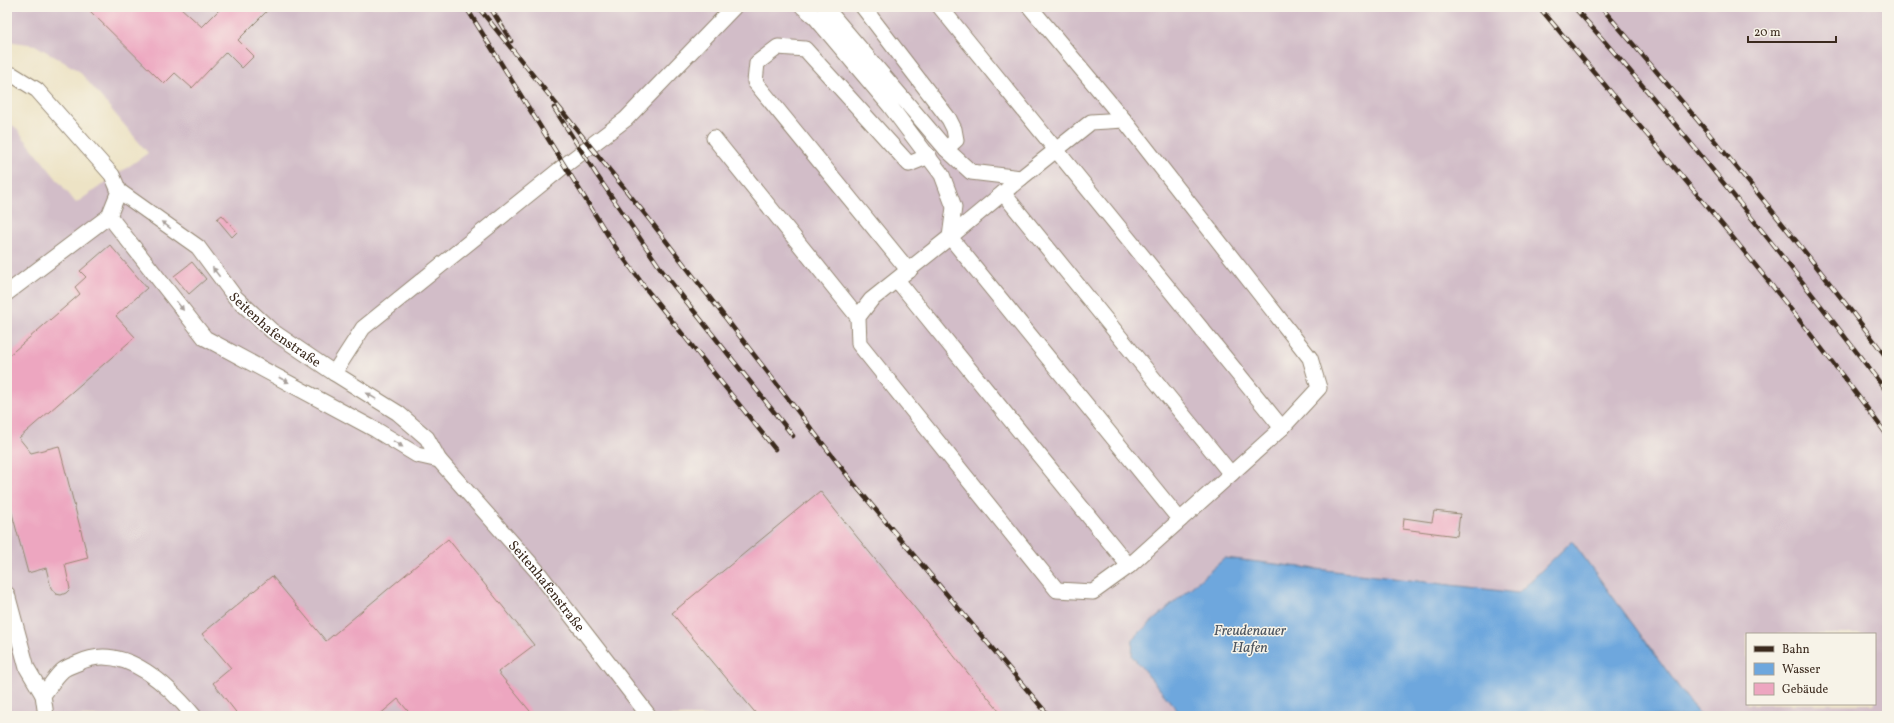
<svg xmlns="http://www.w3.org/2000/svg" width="1894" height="723" font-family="Vollkorn,serif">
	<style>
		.industrial { fill: #d2bdc8; fill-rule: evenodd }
		.water { fill: #6ea7dd; stroke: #54687e }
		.building { fill: #eda6c0 }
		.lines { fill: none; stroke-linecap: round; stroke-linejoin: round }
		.lane-casing { stroke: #948672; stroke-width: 17 }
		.lane { stroke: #fff; stroke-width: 15 }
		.rail-casing { stroke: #3b2a1e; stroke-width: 4.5 }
		.rail { stroke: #f7f3e8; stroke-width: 3; stroke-dasharray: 9; stroke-linecap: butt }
		.oneway { fill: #a79f9a }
		.labels { text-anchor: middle; stroke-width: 3; stroke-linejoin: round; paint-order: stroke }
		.street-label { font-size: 14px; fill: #3b2a1e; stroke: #f7f3e8 }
		.water-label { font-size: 15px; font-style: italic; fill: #4d5661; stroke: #f7f3e8 }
	</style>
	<rect width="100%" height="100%" fill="#f7f3e8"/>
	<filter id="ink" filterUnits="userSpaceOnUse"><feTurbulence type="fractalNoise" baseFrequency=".025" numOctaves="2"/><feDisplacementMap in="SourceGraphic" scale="8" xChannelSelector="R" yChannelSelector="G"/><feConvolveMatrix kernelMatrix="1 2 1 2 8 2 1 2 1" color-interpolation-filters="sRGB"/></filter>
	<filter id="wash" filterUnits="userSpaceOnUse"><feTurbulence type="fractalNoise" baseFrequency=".012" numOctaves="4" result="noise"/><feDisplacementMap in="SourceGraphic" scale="16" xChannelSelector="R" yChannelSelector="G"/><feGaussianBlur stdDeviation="0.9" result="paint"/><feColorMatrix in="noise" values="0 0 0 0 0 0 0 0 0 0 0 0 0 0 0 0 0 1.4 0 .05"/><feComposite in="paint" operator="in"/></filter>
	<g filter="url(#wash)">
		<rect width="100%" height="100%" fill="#ede3c5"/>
		<path class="industrial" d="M7 7H1887V716H1700L1572 541 1518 593 1225 558 1132 656 1182 716H7V122L15 127 76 203 148 153 79 71 35 45 7 41ZM1747 634H1875V704H1747Z"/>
		<polygon class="water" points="1572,541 1700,716 1182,716 1132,656 1133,638 1225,558 1518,593"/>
		<g id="blocks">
			<g class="building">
				<polygon points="86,7 180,7 202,27 222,7 271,7 238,40 254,56 242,68 226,52 192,88 175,73 164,84"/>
				<polygon points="222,215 237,232 232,237 217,219"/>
				<polygon points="110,245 147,288 116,316 135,337 19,438 31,453 59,446 88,558 65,564 70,589 66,593 61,595 56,594 51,588 46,568 28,573 7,495 7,357 80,294 75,287 86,277 80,271"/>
				<polygon points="192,262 206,279 189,294 174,276"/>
				<polygon points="820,491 835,510 1003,716 758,716 672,613"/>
				<polygon points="1434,511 1460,514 1457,536 1403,529 1404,518 1432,522"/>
				<polygon points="448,539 534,645 498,672 534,716 412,716 398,699 378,716 239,716 213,683 231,668 202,634 272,576 326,641"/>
			</g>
		</g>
	</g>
	<g filter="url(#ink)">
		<use href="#blocks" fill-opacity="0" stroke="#948672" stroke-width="1"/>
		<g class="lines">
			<defs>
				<g id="lane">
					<polyline points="803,7 815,17 890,106 942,175 954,207 950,237 871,300 858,317 859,344 1057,590 1093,592 1129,566 1282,428 1319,388 1310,358 1124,120 1091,122 1021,178 971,172 946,149 825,7"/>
					<polyline points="863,7 949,119 954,129 956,140 946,149"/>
					<polyline points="940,7 1282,428"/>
					<polyline points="1030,7 1124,120"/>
					<path id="s1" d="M7 74 13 75 37 90 112 175 119 191 198 247 235 297 272 331 334 373 398 413 427 438 439 460 537 571 649 716"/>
					<polyline points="714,138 858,317"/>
					<polyline points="1021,178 950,237 1180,520"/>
					<polyline points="1003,193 1231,474"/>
					<polyline points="109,216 205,338 376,430 417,455 439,460"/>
					<polyline points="909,271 755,82 757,63 778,47 805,49 909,164 929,156"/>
					<polyline points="897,280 1129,566"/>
					<polyline points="7,293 109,216 119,191"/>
					<polyline points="334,373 363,328 564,166 626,119 734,7"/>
					<path d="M7 594 27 668 43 695C49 688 55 677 62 671 66 667 73 665 78 663 123 641 167 684 194 716"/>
					<polyline points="43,695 46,716"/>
				</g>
			</defs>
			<use href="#lane" class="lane-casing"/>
			<use href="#lane" class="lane"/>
			<defs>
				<g id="rail">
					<polyline points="466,7 614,245 647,290 775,449"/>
					<polyline points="478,7 649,219 854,484 1049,716"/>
					<polyline points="490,7 511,41"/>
					<path d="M1539 7C1657 147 1778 286 1887 435"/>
					<path d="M1574 7C1684 130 1787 260 1887 392"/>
					<path d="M1601 7C1700 121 1796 237 1887 358"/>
					<polyline points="554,108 596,174 663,272 793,436"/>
				</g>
			</defs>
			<use href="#rail" class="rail-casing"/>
			<use href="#rail" class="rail"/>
		</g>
		<defs><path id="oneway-solid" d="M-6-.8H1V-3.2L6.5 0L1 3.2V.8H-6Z"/></defs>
		<g class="oneway">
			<use href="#oneway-solid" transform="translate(166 225) rotate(-144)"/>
			<use href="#oneway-solid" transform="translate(216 272) rotate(-127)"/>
			<use href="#oneway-solid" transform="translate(180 306) rotate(51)"/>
			<use href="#oneway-solid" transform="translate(284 380) rotate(28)"/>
			<use href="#oneway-solid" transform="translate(371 396) rotate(-148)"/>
			<use href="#oneway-solid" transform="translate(398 444) rotate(32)"/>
		</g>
	</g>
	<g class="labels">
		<g class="street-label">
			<text dy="5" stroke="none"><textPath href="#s1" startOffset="376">Seitenhafenstraße</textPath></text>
			<text dy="5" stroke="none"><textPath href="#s1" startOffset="754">Seitenhafenstraße</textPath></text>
		</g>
		<g class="water-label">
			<text x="1250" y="635">Freudenauer<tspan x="1250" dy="17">Hafen</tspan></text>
		</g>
	</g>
	<rect width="1894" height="723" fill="none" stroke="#f7f3e8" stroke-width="24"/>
	<rect x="1746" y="633" width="130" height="72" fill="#f7f3e8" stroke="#aca397"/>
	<rect x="1754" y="646" width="20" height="6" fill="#3b2a1e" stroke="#aca397"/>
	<text x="1782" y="653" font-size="12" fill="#3b2a1e">Bahn</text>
	<rect x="1754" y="663" width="20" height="12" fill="#6ea7dd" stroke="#aca397"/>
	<text x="1782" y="673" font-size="12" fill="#3b2a1e">Wasser</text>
	<rect x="1754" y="683" width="20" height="12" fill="#eda6c0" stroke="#aca397"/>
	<text x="1782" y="693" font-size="12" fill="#3b2a1e">Gebäude</text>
	<path d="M1748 36v6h88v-6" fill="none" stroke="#3b2a1e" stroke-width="2"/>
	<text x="1754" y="36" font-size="12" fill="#3b2a1e" stroke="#f7f3e8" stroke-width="3" paint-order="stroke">20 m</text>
</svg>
